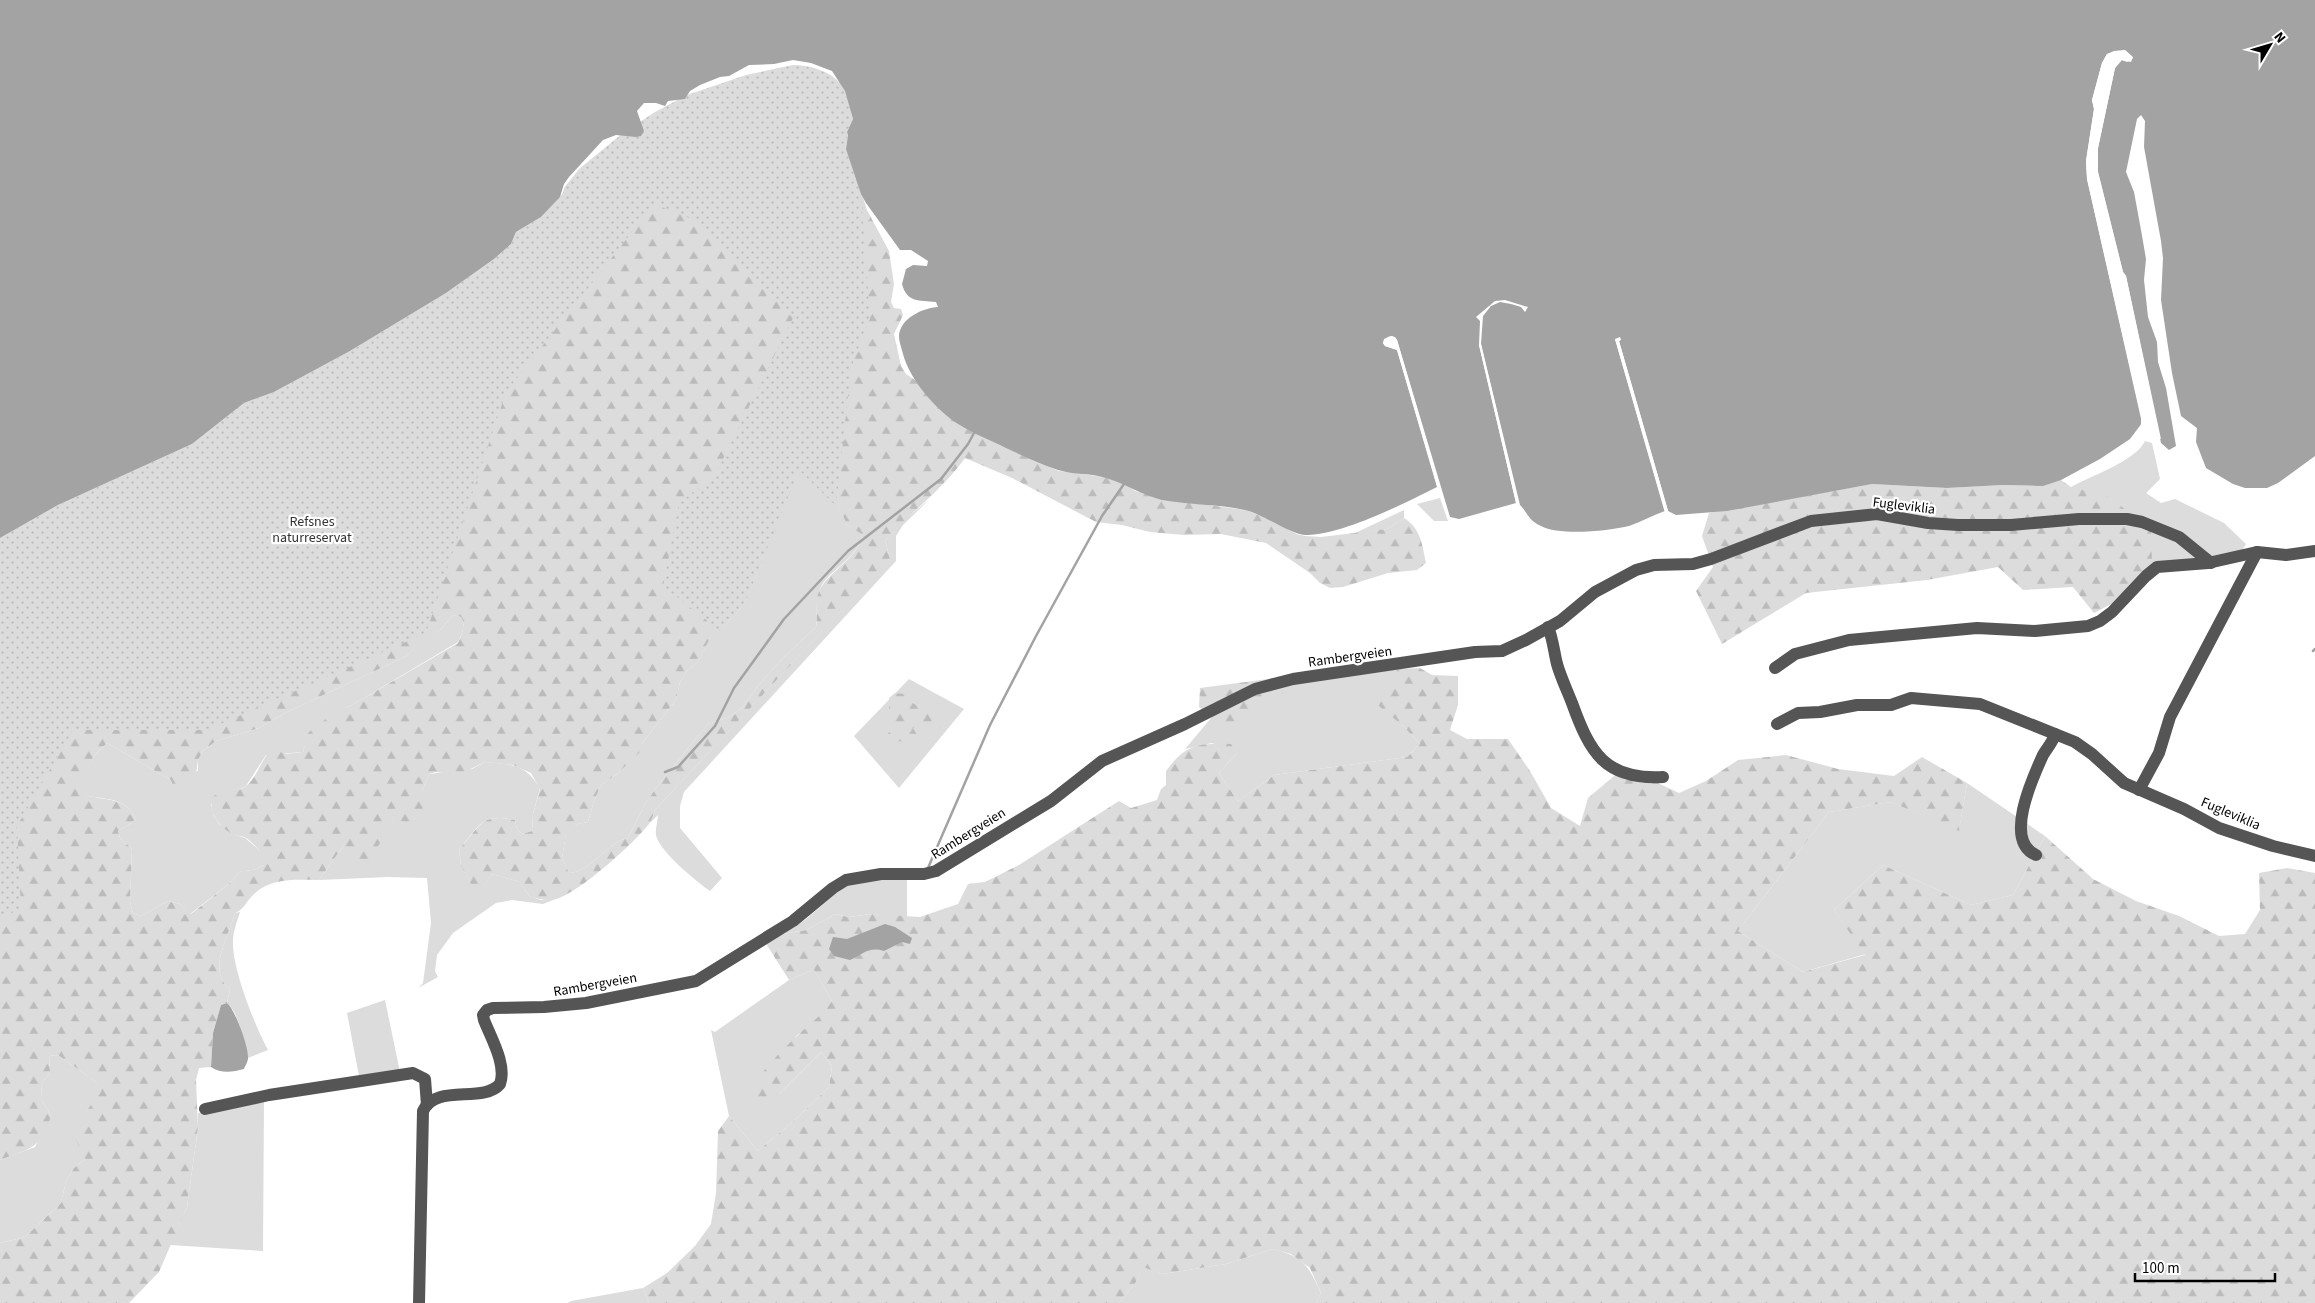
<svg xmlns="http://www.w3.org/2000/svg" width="2315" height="1303" font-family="'Source Sans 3',sans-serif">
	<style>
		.green { fill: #dcdcdc }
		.forest { fill: url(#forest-firs); fill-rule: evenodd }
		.park { fill: url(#park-dots) }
		.water { fill: #a3a3a3 }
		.pier { fill: #fff }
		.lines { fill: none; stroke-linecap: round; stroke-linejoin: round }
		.stream { stroke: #a3a3a3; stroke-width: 2.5 }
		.minor { stroke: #555; stroke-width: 12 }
		.labels { text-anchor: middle; stroke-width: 4.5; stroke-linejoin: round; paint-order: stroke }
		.street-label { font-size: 14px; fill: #000; stroke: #fff }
		.park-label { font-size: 14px; fill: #333; stroke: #fff }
	</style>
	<defs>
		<pattern id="forest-firs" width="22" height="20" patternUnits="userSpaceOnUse" patternTransform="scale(1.25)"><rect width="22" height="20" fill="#dcdcdc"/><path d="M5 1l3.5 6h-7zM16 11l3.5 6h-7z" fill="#bbb"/></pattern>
		<pattern id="park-dots" width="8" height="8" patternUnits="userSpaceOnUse" patternTransform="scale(1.25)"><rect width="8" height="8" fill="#dcdcdc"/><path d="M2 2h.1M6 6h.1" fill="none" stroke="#bbb" stroke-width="1.8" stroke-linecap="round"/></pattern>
	</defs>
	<rect width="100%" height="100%" fill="#fff"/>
	<g class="green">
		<path d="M2145 441 2152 443 2160 479 2146 493 2161 503 2175 499 2224 523 2246 544 2240 554 2152 563 2071 487C2090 476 2136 461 2145 441Z"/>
		<path d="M799 469C815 486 840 502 847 525L862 533C861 556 832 568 822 585 815 598 817 614 816 627L782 659 757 687 742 708 729 717 708 724 661 781 645 804 628 838C605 843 592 872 569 873L562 858 566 834 578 824 588 822 594 801 601 785 616 775 639 752 643 742 676 700 680 682 687 671 698 662 715 627 720 631 745 603Z"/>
		<path d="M931 498 903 525 896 536V561L684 792 680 806V828L722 878 710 891C697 882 659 851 656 835 655 829 658 821 658 815L650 823 655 810 890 558 885 541 900 524Z"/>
		<polygon points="1440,498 1448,521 1434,521 1417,504"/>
		<polygon points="1404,510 1404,518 1387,529 1353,534"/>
		<path d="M453 615 461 617C466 625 462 634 458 642L352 705C333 712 308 731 303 752L266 755 246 786 211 804 214 816 219 824 235 835 245 838 264 854V865L257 869 239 872 231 882 190 914 180 904 168 901 141 916 133 913 130 902 132 849 120 838 118 831 136 820C128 798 109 800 89 796L80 783 94 756 107 743 171 780 198 771V760L203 751 216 741 259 728 285 713 407 656 423 640 441 629Z"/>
		<polygon points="1398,669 1402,725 1420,744 1407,757 1274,775 1238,801 1219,773 1237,753 1212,743 1185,749 1212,717 1283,686"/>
		<polygon points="909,679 964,709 899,788 854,736"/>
		<path d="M485 762C513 765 524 763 540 788L533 814 532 831 522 834 517 829 515 820C480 813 481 825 459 849L461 866 477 894 492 874 520 882 529 896 541 900 558 898 543 904 512 900 496 903 453 933 437 955 435 971 438 977 418 988 423 983 431 923 427 878 388 877 319 880 344 845 388 828 395 819 422 791 429 774 472 769Z"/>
		<polygon points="1967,783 2045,836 2013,895 1971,905 1883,865 1834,910 1866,954 1803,972 1738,931 1829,812 1891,802 1959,830"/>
		<polygon points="867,880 907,880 907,918 872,914 848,917 836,914 806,930 783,934 805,920 845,886"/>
		<path d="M240 912C237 922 233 931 233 942 232 968 255 1026 268 1050L248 1058C244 1043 239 1012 227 1003L230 989C206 971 229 936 235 913Z"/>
		<polygon points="814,970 832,1001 822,1016 796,1036 779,1094 821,1052 832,1066 829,1087 798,1117 758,1151 729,1116 711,1030 715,1032 789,980"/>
		<polygon points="385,1000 400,1072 359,1076 347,1013"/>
		<polygon points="58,1055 96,1082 102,1092 87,1110 85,1159 74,1168 66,1181 61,1203 25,1237 0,1243 0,1160 35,1147 51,1115 41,1099 42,1083 50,1073 49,1056"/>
		<polygon points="264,1102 263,1251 170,1245 187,1207 198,1128 198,1113"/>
		<path d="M1273 1249C1304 1257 1308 1265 1321 1293L1316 1303H1119L1136 1282 1143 1266 1163 1274 1226 1264Z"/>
		<polygon points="643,1288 649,1303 568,1303 571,1301"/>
	</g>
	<g class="forest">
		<path d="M838 120 867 210 889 251 894 284 891 302 894 308 901 309 903 315 894 334 901 366 906 374 915 380 929 397 958 424 1034 461 1059 471 1104 477 1127 485 1135 491 1184 502 1246 510 1279 523 1296 534 1305 536 1321 537 1387 529 1404 518C1421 529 1422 544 1426 563L1417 570 1388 573 1343 587 1330 588 1320 583 1310 573 1266 543 1221 534 1184 535 1150 532 1122 525 1096 522 1012 478 965 458C942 490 911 512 885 541L890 558 884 565 655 810C653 815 652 820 649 824 633 844 583 889 559 898 549 902 538 899 529 896L520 882 492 874 477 895 461 866 459 849C482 825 480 813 515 820L517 829 522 834 532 831 533 814 540 789 531 773 513 765 485 762 458 775 436 772 429 774 422 791 426 808 419 811 415 825 395 819 370 859 357 861 348 854 344 845 319 880C296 880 272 877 254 894 247 900 244 910 235 913 229 936 206 971 230 989L227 1003 221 1005 213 1033 211 1067 199 1068 196 1080 198 1128 187 1207 159 1272 129 1303H0V1243L25 1237 61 1203 66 1181 74 1168 85 1159 74 1136 87 1110 101 1092 96 1082 58 1055 49 1056 50 1073 42 1083 41 1099 51 1115C42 1149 29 1149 0 1160V554L597 215ZM799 470C815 482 841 506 847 525L862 534C861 555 833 569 822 586 813 599 818 613 816 627L782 659 757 687 742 708 729 717 708 724 661 781 645 804 628 838C605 843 592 872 569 873L562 858 566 835 578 824 588 822 594 801 601 785 616 775 640 752 643 742 676 700 680 682 687 671 698 662 715 628 720 631 745 603ZM453 615 461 617C466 625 462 634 458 643L352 705 335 712 308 733 303 752 286 754 272 749C261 759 258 776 246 786 236 794 223 790 212 797 209 814 219 827 234 835 238 836 242 836 246 838 252 842 258 849 263 854L264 865 257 869 239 872 231 882 191 914 180 904 168 901 141 916 133 913 130 902 132 849 120 838 118 831 136 820C128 798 110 801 89 796L81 783 94 756 107 743 171 780 175 790 186 788 195 782 198 760 203 751 216 741 259 728 285 713 407 656 424 640 441 629Z"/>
		<polygon points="2061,480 2071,487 2109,497 2151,529 2152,563 2119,600 2094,613 2073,587 2023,590 1998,567 1927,580 1806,593 1722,644 1696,591 1713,567 1702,536 1709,513 1872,484 1947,488 2003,485 2031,486"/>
		<path d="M1420 668 1432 675 1458 676V705L1450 730 1467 739H1508L1530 771 1551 808 1580 826 1588 798 1620 771 1647 778 1679 793 1706 781 1738 760 1786 755 1838 769 1894 776 1922 757 1967 783 1959 831 1891 802 1829 812 1738 931 1803 972 1865 955 1834 910 1883 865 1971 905 2013 895 2045 836 2093 879 2136 901 2179 916 2219 936 2245 934 2260 910 2259 873 2287 868 2315 873V1303H1316L1321 1293 1310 1268 1291 1254 1273 1249 1226 1264 1163 1274 1143 1267 1136 1282 1119 1303H649L643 1288 667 1273 695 1246 711 1224 716 1193 718 1131 729 1116 758 1151 798 1117 829 1087 832 1066 821 1052 779 1094 761 1099 744 1096C760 1075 776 1055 796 1037 809 1024 822 1016 832 1001L814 970 789 980 765 942 783 934 806 930 836 914 848 917 872 914 920 917 958 904 968 884 985 882 1019 865 1119 801 1131 808 1157 800 1161 789 1166 785V771C1186 744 1198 743 1231 744L1237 753 1219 773 1238 801 1274 775 1407 757 1420 744 1402 725 1373 701 1398 669Z"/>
		<polygon points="1283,677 1283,693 1229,727 1199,707 1200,688"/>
		<polygon points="895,693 905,694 907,700 941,719 941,727 933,734 919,725 913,728 919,738 912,745 900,741 886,747 885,741 888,733 895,729 889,722 889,698"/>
	</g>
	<path class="park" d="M793 65C810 65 830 71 841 84 848 93 850 109 853 119L847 132 848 134 846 149 861 194 870 318 851 368 836 506 799 470 745 603 720 631 663 586 679 503 715 475 793 318 694 220 654 204 506 392 426 633 207 730H73L17 826 21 907 0 921V538L58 505 192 444 244 403 274 392 350 351 446 293 494 259 511 244 516 232 541 217 563 193 564 188 579 169 623 133 655 112 687 95 746 75Z"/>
	<g class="water">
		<path d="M0 0H2315V456L2278 483 2267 488H2245L2233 484 2206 468 2196 442 2197 428 2181 416 2172 373 2161 300 2163 258 2161 241 2144 147 2145 121 2141 115 2137 119 2126 172 2134 192 2141 230 2146 259 2144 280 2148 317 2157 342 2158 362 2166 388 2176 446 2169 450 2161 443 2126 276 2123 272 2098 172V148L2115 68 2122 60 2127 62 2133 58 2125 50 2107 54 2102 63 2092 100 2094 109 2086 161 2087 179 2142 423 2130 439 2100 459 2061 480 2043 486 2003 485 1947 488 1872 484 1727 511 1676 515 1668 511 1619 341 1615 339 1665 511C1653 515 1641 522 1629 526 1609 531 1559 536 1541 526 1528 520 1528 513 1520 505L1481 344 1479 345 1516 503 1459 519 1450 517 1397 340 1395 337C1389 335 1385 338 1383 343L1385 346 1397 350 1437 487C1403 504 1344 534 1307 535 1293 536 1263 514 1245 510 1217 504 1189 505 1162 500 1142 495 1126 484 1106 478 1091 473 1074 475 1058 470 1040 464 1023 456 1006 448 990 440 974 434 958 424 936 410 910 380 903 354 902 349 899 342 899 336 900 318 923 308 938 307L936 302C919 300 907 303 902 284L906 269 913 265 927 266 928 261 911 250H900L866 203 861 194 846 149 848 135 847 132 853 119 845 91 832 71 811 63 793 60 774 64 749 65 729 76 720 77 700 85 690 91 685 99 668 101 665 106 656 103H644L637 111 644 131 641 136 636 137 616 135 603 140 569 177 564 184 560 197 541 217 516 232 511 244 494 259 446 293 350 351 274 392 244 403 192 444 58 505 0 538Z"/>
		<path d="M885 924 895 927 912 938 910 944 902 942 884 951C869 946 863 954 850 960L834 956 829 949 833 937 847 939Z"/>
		<path d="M227 1003C235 1009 249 1048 248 1058 248 1062 245 1066 244 1069 233 1072 221 1074 211 1067L213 1033 221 1005Z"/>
	</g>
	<g class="pier">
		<polygon points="2125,50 2133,57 2131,62 2121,60 2115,68 2098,148 2098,172 2123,272 2126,276 2161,439 2159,438 2150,405 2123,277 2120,273 2096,172 2096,148 2112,67 2120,58 2130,60 2130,56 2124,52 2115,53 2106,59 2094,100 2096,110 2088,161 2090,179 2144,415 2145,424 2141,431 2141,416 2087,179 2086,161 2094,109 2092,100 2102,63 2107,54 2114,51"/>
		<polygon points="1505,300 1528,307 1525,312 1521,307 1511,304 1500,302 1491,306 1483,316 1481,344 1520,509 1516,503 1479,345 1480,321 1476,317 1495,301"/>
		<polygon points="1392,336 1397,340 1441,490 1438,489 1397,350 1385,346 1383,343 1384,339"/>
		<polygon points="1620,337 1621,340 1619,341 1669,514 1665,513 1615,339"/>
	</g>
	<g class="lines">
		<g class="stream">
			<polyline points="2313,651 2315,649"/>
			<polyline points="665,772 678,767 715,726 734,688 784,619 848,551 941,479 968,444 974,433"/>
			<polyline points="928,868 990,725 1036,636 1102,516 1124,484"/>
		</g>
		<g class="minor">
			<path d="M1548 627C1553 639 1554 652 1557 664 1561 678 1567 690 1572 703 1590 753 1605 780 1663 777"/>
			<polyline points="1775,668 1795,654 1849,640 1977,628 2035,631 2088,626 2100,621 2112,612 2146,576 2157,567 2208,563 2257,552 2286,555 2315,551"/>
			<polyline points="1777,724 1798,713 1820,712 1857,705 1891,705 1911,698 1980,704 2075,742 2092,754 2124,783 2184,809 2219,828 2273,846 2315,856"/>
			<polyline points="2139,790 2159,753 2170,717 2257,552"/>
			<path d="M2036 855C2003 841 2033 777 2043 755 2047 748 2053 742 2055 734"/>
			<polyline points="205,1109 269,1095 413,1073 425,1079 427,1105"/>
			<path d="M419 1303 423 1111C436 1083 483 1104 500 1084 507 1065 491 1038 484 1020L483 1015 487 1010 493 1008 544 1007 586 1003 696 981 793 921 833 888 846 880 881 874H924L936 871 1051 801 1102 761 1185 724 1255 689 1293 679 1475 652 1502 651 1526 640 1560 621 1595 592 1636 570 1654 565 1693 564 1711 559 1811 521 1877 514 1928 523 1958 525H2011L2079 519H2127L2142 522 2179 537 2211 563"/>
		</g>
	</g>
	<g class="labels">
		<g class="street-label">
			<text transform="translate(1904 505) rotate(7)" y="5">Fugleviklia</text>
			<text transform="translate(1350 656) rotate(-8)" y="5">Rambergveien</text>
			<text transform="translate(2231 813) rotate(23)" y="5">Fugleviklia</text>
			<text transform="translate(968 833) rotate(-32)" y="5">Rambergveien</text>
			<text transform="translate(595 984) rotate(-10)" y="5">Rambergveien</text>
		</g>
		<g class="park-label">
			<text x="312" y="526">Refsnes<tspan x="312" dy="16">naturreservat</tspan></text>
		</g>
	</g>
	<g transform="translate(2270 45) rotate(52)" stroke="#ffffff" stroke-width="4" paint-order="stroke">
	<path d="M0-4L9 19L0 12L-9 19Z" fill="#000000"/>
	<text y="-8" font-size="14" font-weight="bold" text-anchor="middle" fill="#000000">N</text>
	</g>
	<path d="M2135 1273v8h140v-8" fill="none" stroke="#000000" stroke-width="2.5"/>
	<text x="2142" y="1273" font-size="15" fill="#000000" stroke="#ffffff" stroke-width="4" paint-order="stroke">100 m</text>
</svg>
